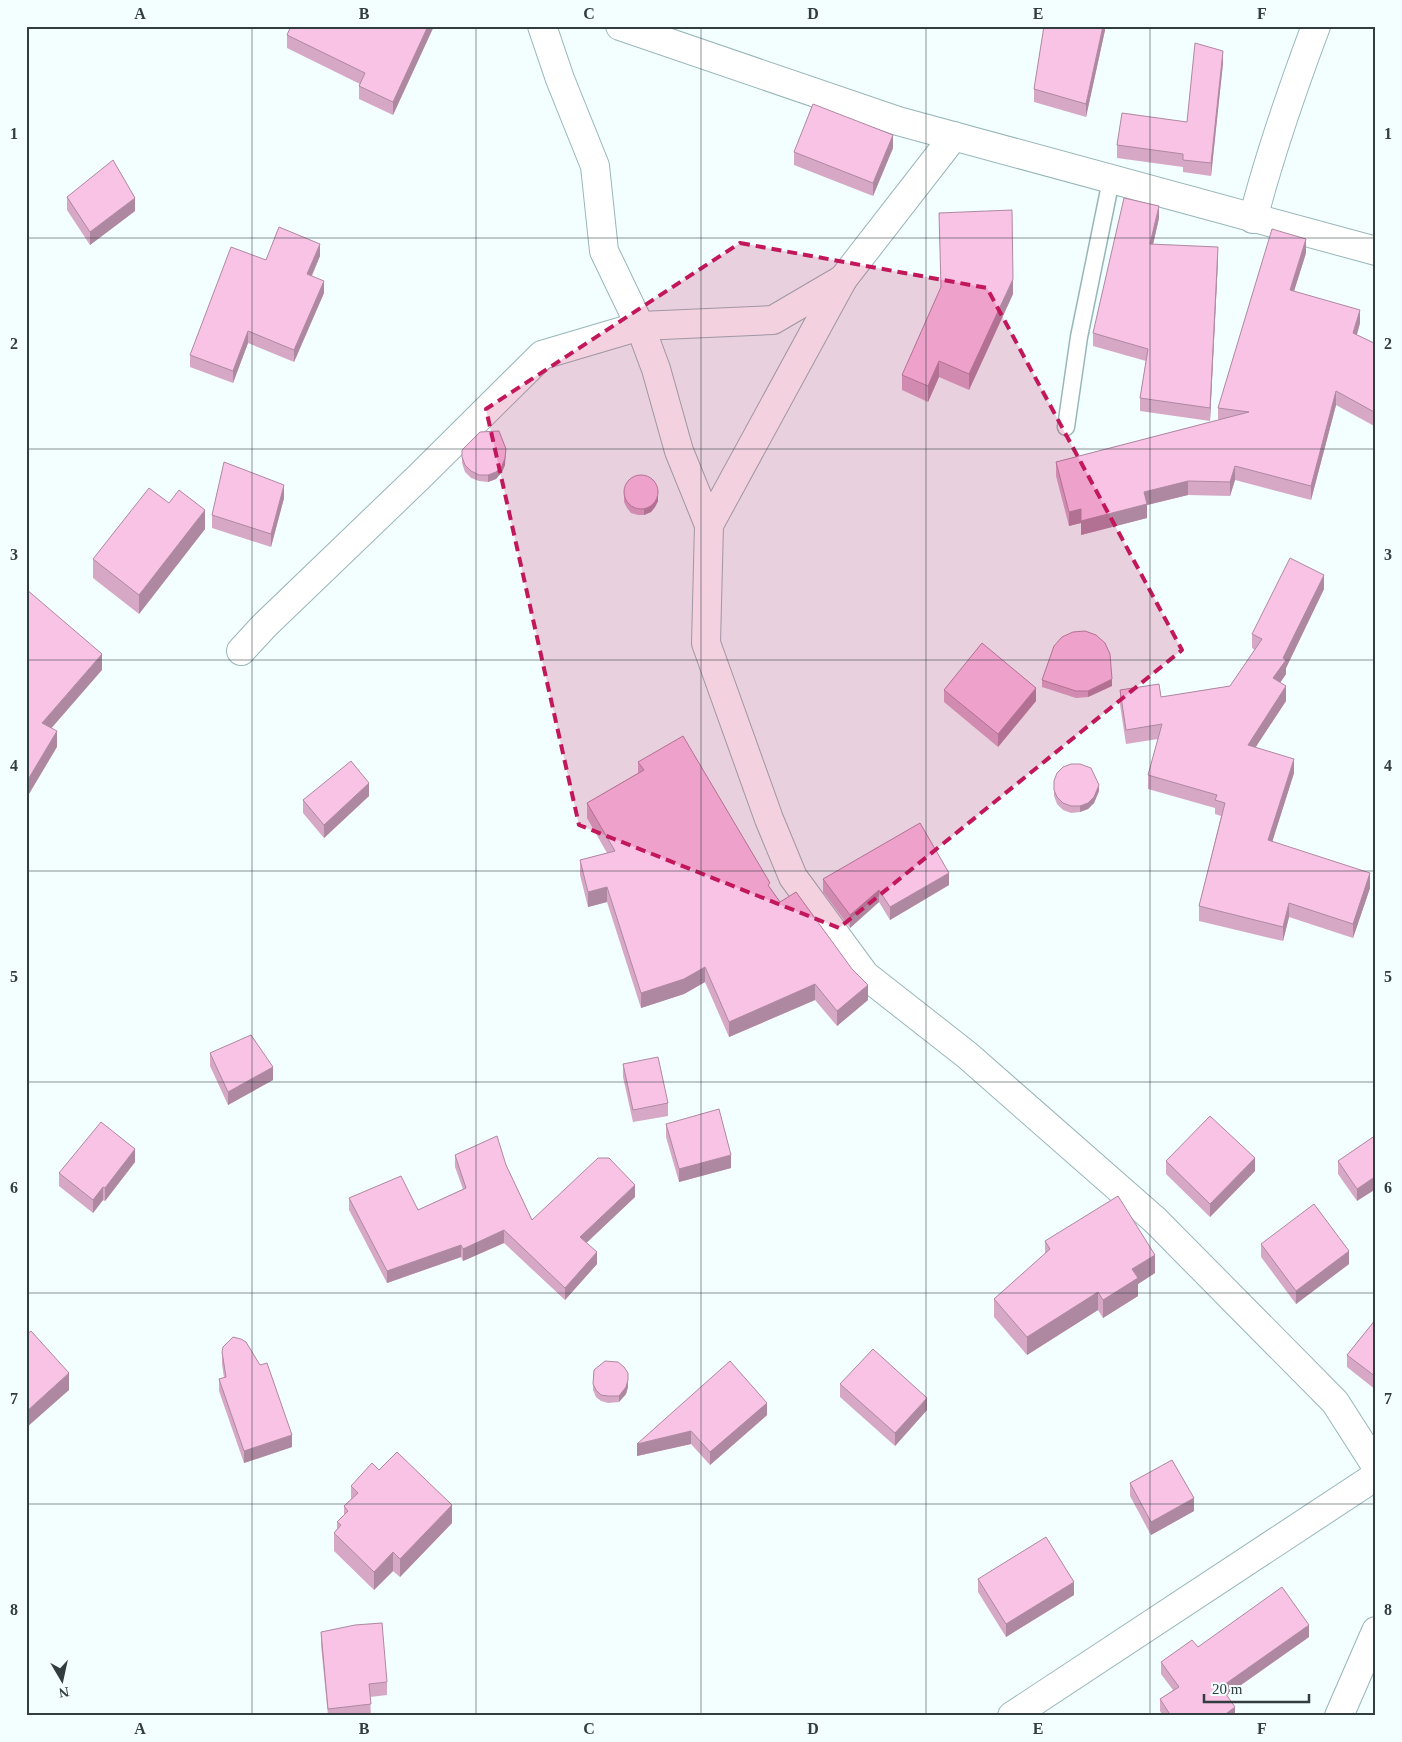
<svg xmlns="http://www.w3.org/2000/svg" width="1402" height="1742" font-family="'Times New Roman',serif">
	<style>
		.lines { fill: none; stroke-linecap: round; stroke-linejoin: round }
		.lane-casing { stroke: #98b6b8; stroke-width: 19 }
		.street-casing { stroke: #98b6b8; stroke-width: 30 }
		.lane { stroke: #fff; stroke-width: 16 }
		.street { stroke: #fff; stroke-width: 28 }
		.wall { fill: #d6a8c6 }
		.shaded-wall { fill: #ae88a1 }
		.building { fill: #f9c3e6; stroke: #ae88a1 }
		.marked { fill: #c2185b; fill-opacity: 0.2; stroke: #c2185b; stroke-width: 4; stroke-dasharray: 10 6; stroke-linejoin: round }
		.grid { fill: none; stroke: #313d3e; stroke-width: 1; stroke-opacity: 0.55 }
		.neatline { fill: none; stroke: #313d3e; stroke-width: 2 }
		.grid-label { font-size: 16px; text-anchor: middle; font-weight: bold; fill: #313d3e }
	</style>
	<rect width="100%" height="100%" fill="#f2feff"/>
	<g class="lines">
		<defs>
			<polyline id="lane" points="1066,427 1079,337 1111,180"/>
			<g id="street">
				<polyline points="542,26 560,79 595,166 604,251 640,326 656,369 679,451 709,525"/>
				<polyline points="620,26 898,121 1376,251"/>
				<polyline points="954,136 843,279 709,525 706,643 769,819 793,877 865,975 967,1055 1155,1220 1335,1402 1376,1466"/>
				<path d="M1253 219C1270 153 1292 90 1316 26"/>
				<polyline points="241,651 264,626 420,476 542,355 640,326 773,320 843,279"/>
				<polyline points="1012,1716 1376,1476"/>
				<polyline points="1339,1716 1376,1631"/>
			</g>
		</defs>
		<use href="#lane" class="lane-casing"/>
		<use href="#street" class="street-casing"/>
		<use href="#lane" class="lane"/>
		<use href="#street" class="street"/>
	</g>
	<g class="wall">
		<polygon points="434,26 393,115 359,99 359,86 360,84 287,48 287,35"/>
		<polygon points="1105,26 1105,30 1086,117 1034,102 1034,89"/>
		<polygon points="1223,63 1211,176 1183,172 1183,167 1117,158 1117,145 1187,122"/>
		<polygon points="893,148 873,196 794,165 794,152"/>
		<polygon points="67,197 135,211 90,245 67,210"/>
		<polygon points="1159,218 1153,245 1218,260 1210,421 1140,411 1140,398 1146,361 1093,346 1093,333"/>
		<polygon points="1306,253 1294,291 1360,323 1357,335 1376,344 1376,427 1336,405 1311,500 1235,480 1230,496 1188,495 1147,505 1147,518 1081,535 1081,523 1069,526 1056,476 1056,462 1218,420 1218,408"/>
		<polygon points="320,256 312,276 324,293 294,362 248,343 233,383 190,367 190,355 266,260"/>
		<polygon points="1013,294 969,390 939,377 928,402 902,390 902,375"/>
		<polygon points="462,450 505,465 502,472 496,479 488,482 479,481 471,478 465,472 462,463"/>
		<polygon points="624,489 658,501 655,507 651,512 644,515 638,515 631,513 627,508 624,502"/>
		<polygon points="284,498 271,547 212,528 212,515"/>
		<polygon points="169,503 205,529 139,614 93,578 93,559"/>
		<polygon points="1324,589 1286,668 1286,674 1280,683 1286,701 1255,747 1294,773 1272,842 1370,888 1353,938 1289,917 1283,941 1199,921 1199,906 1221,816 1215,814 1215,808 1148,789 1148,775 1158,739 1126,744 1120,705 1120,690 1161,697 1230,686 1255,650 1252,648 1252,634"/>
		<polygon points="1042,680 1112,686 1088,697 1076,698 1042,687"/>
		<polygon points="944,690 1036,701 998,747 944,702"/>
		<polygon points="638,762 770,888 780,902 868,1000 837,1026 815,1000 729,1037 705,982 684,994 641,1008 607,902 588,907 580,875 580,860 607,853 587,818 587,803 638,773"/>
		<polygon points="1054,781 1099,791 1094,803 1088,809 1080,812 1071,813 1063,810 1057,804 1054,796"/>
		<polygon points="369,796 324,838 303,813 303,800"/>
		<polygon points="823,879 949,885 890,920 879,902 850,928 823,892"/>
		<polygon points="210,1053 273,1080 228,1105 210,1066"/>
		<polygon points="623,1064 668,1103 668,1116 633,1122 623,1077"/>
		<polygon points="666,1124 731,1168 679,1182 666,1137"/>
		<polygon points="1376,1135 1357,1201 1338,1174 1338,1161"/>
		<polygon points="455,1155 506,1165 532,1220 635,1197 586,1243 597,1264 565,1300 504,1243 463,1261 461,1257 387,1283 349,1210 349,1198 418,1210 463,1189 455,1167"/>
		<polygon points="1166,1161 1255,1171 1210,1217 1166,1174"/>
		<polygon points="135,1162 105,1201 103,1200 93,1213 59,1186 59,1173"/>
		<polygon points="1045,1241 1155,1273 1138,1284 1138,1296 1103,1318 1098,1310 1027,1355 994,1317 994,1299 1045,1254"/>
		<polygon points="1261,1244 1349,1264 1296,1304 1261,1257"/>
		<polygon points="1376,1319 1376,1390 1347,1367 1347,1355"/>
		<polygon points="222,1352 292,1447 244,1463 219,1391 219,1379 224,1378 222,1364"/>
		<polygon points="730,1361 767,1415 710,1465 691,1444 637,1456"/>
		<polygon points="593,1384 628,1387 626,1394 619,1402 608,1403 601,1401 596,1397 593,1390"/>
		<polygon points="840,1384 927,1410 895,1446 840,1397"/>
		<polygon points="379,1470 452,1523 400,1577 393,1571 374,1590 334,1551 334,1533 337,1529 337,1522 344,1515 344,1506 351,1499 351,1486"/>
		<polygon points="1130,1483 1194,1511 1151,1535 1130,1496"/>
		<polygon points="978,1579 1074,1595 1006,1637 978,1592"/>
		<polygon points="321,1632 387,1682 387,1695 370,1697 371,1716 328,1716 321,1645"/>
		<polygon points="1309,1637 1227,1695 1235,1716 1163,1716 1160,1711 1160,1699 1173,1690 1161,1674 1161,1662 1198,1647"/>
	</g>
	<g class="shaded-wall">
		<polygon points="428,26 434,26 393,115 393,102"/>
		<polygon points="1103,26 1105,26 1105,30 1086,117 1086,104"/>
		<polygon points="1223,51 1223,63 1211,176 1211,163"/>
		<polygon points="893,135 893,148 873,196 873,183"/>
		<polygon points="135,198 135,211 90,245 90,232"/>
		<polygon points="1159,206 1159,218 1150,257 1150,244"/>
		<polygon points="1306,239 1306,253 1290,304 1290,290"/>
		<polygon points="320,244 320,256 307,286 307,274"/>
		<polygon points="1218,247 1218,260 1210,421 1210,408"/>
		<polygon points="1013,279 1013,294 969,390 969,374"/>
		<polygon points="324,281 324,293 294,362 294,350"/>
		<polygon points="1360,310 1360,323 1353,347 1353,333"/>
		<polygon points="248,331 248,343 233,383 233,371"/>
		<polygon points="939,361 939,377 928,402 928,386"/>
		<polygon points="1336,391 1336,405 1311,500 1311,486"/>
		<polygon points="506,449 505,465 502,472 496,479 488,482 488,475"/>
		<polygon points="1235,466 1235,480 1230,496 1230,482"/>
		<polygon points="1188,481 1188,495 1147,505 1147,518 1081,535 1081,521 1144,492"/>
		<polygon points="284,485 284,498 271,547 271,534"/>
		<polygon points="658,495 658,501 655,507 651,512 644,515 644,508"/>
		<polygon points="1081,509 1081,523 1069,526 1069,512"/>
		<polygon points="205,510 205,529 139,614 139,595"/>
		<polygon points="1324,575 1324,589 1286,668 1286,674 1273,693 1273,678"/>
		<polygon points="102,654 102,670 42,739 42,723"/>
		<polygon points="1112,679 1112,686 1088,697 1088,691"/>
		<polygon points="1286,686 1286,701 1248,759 1248,745"/>
		<polygon points="1036,688 1036,701 998,747 998,734"/>
		<polygon points="57,731 57,747 29,794 26,797 26,781"/>
		<polygon points="1294,759 1294,773 1268,855 1268,840"/>
		<polygon points="369,783 369,796 324,838 324,825"/>
		<polygon points="1099,785 1099,791 1094,803 1088,809 1080,812 1080,806"/>
		<polygon points="949,873 949,885 890,920 890,907"/>
		<polygon points="1370,873 1370,888 1353,938 1353,924"/>
		<polygon points="607,887 607,902 588,907 588,892"/>
		<polygon points="879,890 879,902 850,928 850,915"/>
		<polygon points="1289,903 1289,917 1283,941 1283,927"/>
		<polygon points="705,967 705,982 684,994 641,1008 641,993"/>
		<polygon points="815,984 815,1000 729,1037 729,1022"/>
		<polygon points="868,985 868,1000 837,1026 837,1011"/>
		<polygon points="273,1067 273,1080 228,1105 228,1092"/>
		<polygon points="135,1149 135,1162 105,1201 105,1188"/>
		<polygon points="731,1155 731,1168 679,1182 679,1169"/>
		<polygon points="1255,1158 1255,1171 1210,1217 1210,1204"/>
		<polygon points="1376,1176 1376,1189 1357,1201 1357,1189"/>
		<polygon points="635,1185 635,1197 580,1249 580,1237"/>
		<polygon points="103,1187 103,1200 93,1213 93,1200"/>
		<polygon points="504,1230 504,1243 463,1261 463,1249"/>
		<polygon points="461,1245 461,1257 387,1283 387,1271"/>
		<polygon points="1349,1251 1349,1264 1296,1304 1296,1291"/>
		<polygon points="597,1252 597,1264 565,1300 565,1288"/>
		<polygon points="1155,1255 1155,1273 1138,1284 1138,1296 1103,1318 1103,1300 1132,1269"/>
		<polygon points="1098,1292 1098,1310 1027,1355 1027,1337"/>
		<polygon points="69,1373 69,1390 26,1428 26,1412"/>
		<polygon points="628,1380 628,1387 626,1394 619,1402 619,1396"/>
		<polygon points="927,1398 927,1410 895,1446 895,1433"/>
		<polygon points="767,1403 767,1415 710,1465 710,1452"/>
		<polygon points="691,1431 691,1444 637,1456 637,1444"/>
		<polygon points="292,1435 292,1447 244,1463 244,1451"/>
		<polygon points="1194,1498 1194,1511 1151,1535 1151,1522"/>
		<polygon points="452,1505 452,1523 400,1577 400,1559"/>
		<polygon points="393,1552 393,1571 374,1590 374,1572"/>
		<polygon points="1074,1582 1074,1595 1006,1637 1006,1624"/>
		<polygon points="1309,1625 1309,1637 1221,1699 1221,1687"/>
		<polygon points="1235,1707 1235,1716 1223,1716"/>
	</g>
	<g class="building">
		<polygon points="291,26 428,26 393,102 359,86 365,73 287,35"/>
		<polygon points="1044,26 1103,26 1086,104 1034,89"/>
		<polygon points="1195,43 1223,51 1211,163 1183,160 1183,154 1117,145 1122,113 1187,122"/>
		<polygon points="813,104 893,135 873,183 794,152"/>
		<polygon points="113,160 135,198 90,232 67,197"/>
		<polygon points="1124,198 1159,206 1150,244 1218,247 1210,408 1140,398 1148,349 1093,333"/>
		<polygon points="1012,210 1013,279 969,374 939,361 928,386 902,375 941,287 939,213"/>
		<polygon points="279,227 320,244 307,274 324,281 294,350 248,331 233,371 190,355 231,247 266,260"/>
		<polygon points="1272,229 1306,239 1290,290 1360,310 1353,333 1376,344 1376,413 1336,391 1311,486 1235,466 1230,482 1188,481 1144,492 1147,504 1081,521 1081,509 1069,512 1056,462 1249,412 1218,408"/>
		<polygon points="499,431 506,449 505,458 502,466 496,472 488,475 479,475 471,471 465,465 462,457 462,450 480,432"/>
		<polygon points="224,462 284,485 271,534 212,515"/>
		<circle cx="641" cy="492" r="17"/>
		<polygon points="149,488 169,503 179,490 205,510 139,595 93,559"/>
		<polygon points="1290,558 1324,575 1283,658 1286,660 1273,678 1286,686 1248,745 1294,759 1268,840 1370,873 1353,924 1289,903 1283,927 1199,906 1225,803 1215,800 1217,795 1148,775 1162,724 1126,730 1120,690 1159,684 1161,697 1230,686 1262,639 1252,634"/>
		<polygon points="26,589 102,654 42,723 57,731 29,778 26,781"/>
		<polygon points="1085,631 1096,635 1105,643 1110,654 1112,679 1088,691 1076,691 1042,680 1054,646 1062,637 1073,632"/>
		<polygon points="982,643 1036,688 998,734 944,690"/>
		<polygon points="683,736 770,883 768,885 780,902 796,892 852,969 868,985 837,1011 815,984 729,1022 705,967 684,979 641,993 607,887 588,892 580,860 615,851 587,803 644,770 638,762"/>
		<polygon points="351,761 369,783 324,825 303,800"/>
		<polygon points="1071,764 1080,764 1091,768 1099,785 1094,797 1088,803 1080,806 1071,806 1063,803 1057,797 1054,790 1054,781 1057,773 1063,767"/>
		<polygon points="920,823 949,873 890,907 879,890 850,915 823,879"/>
		<polygon points="251,1035 273,1067 228,1092 210,1053"/>
		<polygon points="658,1057 668,1103 633,1110 623,1064"/>
		<polygon points="719,1109 731,1155 679,1169 666,1124"/>
		<polygon points="1210,1116 1255,1158 1210,1204 1166,1161"/>
		<polygon points="101,1122 135,1149 105,1188 103,1187 93,1200 59,1173"/>
		<polygon points="1376,1135 1376,1176 1357,1189 1338,1161"/>
		<polygon points="497,1136 506,1165 532,1220 598,1158 609,1158 635,1185 580,1237 597,1252 565,1288 504,1230 463,1249 461,1245 387,1271 349,1198 401,1176 418,1210 466,1188 455,1155"/>
		<polygon points="1118,1196 1155,1255 1132,1269 1138,1278 1103,1300 1098,1292 1027,1337 994,1299 1050,1249 1045,1241"/>
		<polygon points="1314,1204 1349,1251 1296,1291 1261,1244"/>
		<polygon points="1376,1319 1376,1377 1347,1355"/>
		<polygon points="31,1331 69,1373 26,1412 26,1335"/>
		<polygon points="233,1337 241,1339 246,1342 260,1365 267,1363 292,1435 244,1451 219,1379 226,1377 222,1352 223,1347"/>
		<polygon points="873,1349 927,1398 895,1433 840,1384"/>
		<polygon points="605,1361 618,1362 624,1367 628,1373 628,1380 626,1387 619,1396 608,1396 601,1395 596,1390 593,1384 594,1370"/>
		<polygon points="730,1361 767,1403 710,1452 691,1431 637,1444"/>
		<polygon points="397,1452 452,1505 400,1559 393,1552 374,1572 334,1533 341,1525 337,1522 348,1511 344,1506 358,1493 351,1486 372,1463 379,1470"/>
		<polygon points="1172,1460 1194,1498 1151,1522 1130,1483"/>
		<polygon points="1046,1537 1074,1582 1006,1624 978,1579"/>
		<polygon points="1282,1587 1309,1625 1221,1687 1235,1707 1223,1716 1171,1716 1160,1699 1179,1687 1161,1662 1192,1640 1198,1647"/>
		<polygon points="382,1623 387,1682 369,1684 371,1704 328,1709 321,1632 355,1625"/>
		<polygon points="1376,1711 1376,1716 1373,1716"/>
		<polygon points="1353,1713 1359,1716 1352,1716"/>
	</g>
	<path class="marked" d="M740 243 987 288 1182 650 839 928 579 825 486 409Z"/>
	<path class="grid" d="M252 26V1716M476 26V1716M701 26V1716M926 26V1716M1150 26V1716M26 238H1376M26 449H1376M26 660H1376M26 871H1376M26 1082H1376M26 1293H1376M26 1504H1376"/>
	<rect width="1402" height="1742" fill="none" stroke="#f2feff" stroke-width="55"/>
	<g transform="translate(62 1680) rotate(171)" stroke="#f2feff" stroke-width="4" paint-order="stroke">
	<path d="M0-4L9 19L0 12L-9 19Z" fill="#313d3e"/>
	<text y="-8" font-size="14" font-weight="bold" text-anchor="middle" fill="#313d3e">N</text>
	</g>
	<path d="M1204 1694v8h105v-8" fill="none" stroke="#313d3e" stroke-width="2.5"/>
	<text x="1212" y="1694" font-size="15" fill="#313d3e" stroke="#f2feff" stroke-width="4" paint-order="stroke">20 m</text>
	<rect x="28" y="28" width="1346" height="1686" class="neatline"/>
	<g class="grid-label">
		<text x="140" y="19">A</text>
		<text x="364" y="19">B</text>
		<text x="589" y="19">C</text>
		<text x="813" y="19">D</text>
		<text x="1038" y="19">E</text>
		<text x="1262" y="19">F</text>
		<text x="14" y="139">1</text>
		<text x="1388" y="139">1</text>
		<text x="14" y="349">2</text>
		<text x="1388" y="349">2</text>
		<text x="14" y="560">3</text>
		<text x="1388" y="560">3</text>
		<text x="14" y="771">4</text>
		<text x="1388" y="771">4</text>
		<text x="14" y="982">5</text>
		<text x="1388" y="982">5</text>
		<text x="14" y="1193">6</text>
		<text x="1388" y="1193">6</text>
		<text x="14" y="1404">7</text>
		<text x="1388" y="1404">7</text>
		<text x="14" y="1615">8</text>
		<text x="1388" y="1615">8</text>
		<text x="140" y="1734">A</text>
		<text x="364" y="1734">B</text>
		<text x="589" y="1734">C</text>
		<text x="813" y="1734">D</text>
		<text x="1038" y="1734">E</text>
		<text x="1262" y="1734">F</text>
	</g>
</svg>
